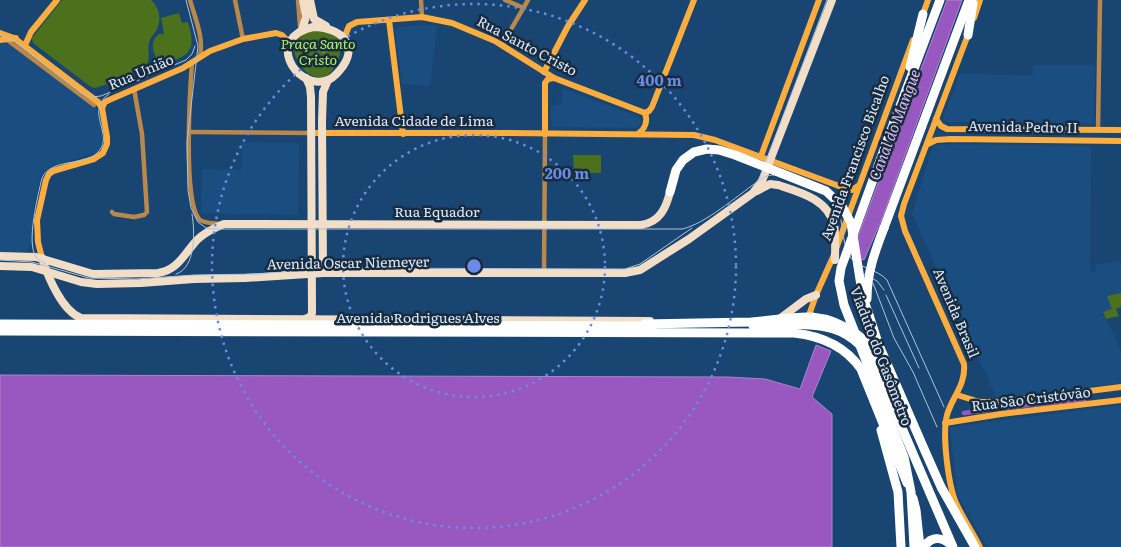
<svg xmlns="http://www.w3.org/2000/svg" width="1121" height="547" font-family="Literata,serif">
	<style>
		.built { fill: #1a4e80 }
		.green { fill: #4b711d }
		.water { fill: #9858bf; stroke: #ac84d1 }
		.lines { fill: none; stroke-linecap: round; stroke-linejoin: round }
		.canal { stroke: #9858bf; stroke-width: 4.5 }
		.street { stroke: #ba884a; stroke-width: 4.5 }
		.secondary { stroke: #fcad3e; stroke-width: 6 }
		.primary { stroke: #f2dec7; stroke-width: 8 }
		.highway { stroke: #fff; stroke-width: 9 }
		.tram { stroke: #aec4da; stroke-width: 1 }
		.primary-bridge { stroke: #f2dec7; stroke-width: 8 }
		.highway-bridge { stroke: #fff; stroke-width: 9 }
		.ring { fill: none; stroke: #698ce6; stroke-width: 2.5; stroke-dasharray: 2.5 5 }
		.labels { text-anchor: middle; stroke-width: 5; stroke-linejoin: round; paint-order: stroke }
		.park-label { font-size: 14px; font-style: italic; fill: #aef45f; stroke: #182b3f }
		.street-label { font-size: 14px; fill: #dbeafa; stroke: #182b3f }
		.water-label { font-size: 15px; font-style: italic; fill: #dcbef1; stroke: #182b3f }
		.centre { fill: #698ce6; stroke: #182b3f; stroke-width: 2.5 }
		.ring-label { font-size: 15px; text-anchor: middle; font-weight: bold; fill: #698ce6; stroke: #182b3f; stroke-width: 5; stroke-linejoin: round; paint-order: stroke }
	</style>
	<rect width="100%" height="100%" fill="#184571"/>
	<g class="built">
		<polygon points="424,25 437,26 430,86 402,84 395,31 398,27"/>
		<polygon points="0,41 5,41 15,47 97,109 102,135 103,144 101,149 95,153 51,166 41,175 33,211 32,242 27,252 0,252"/>
		<polygon points="1033,65 1095,65 1094,124 948,122 944,120 944,115 960,74 1033,75"/>
		<polygon points="562,88 639,117 641,123 637,128 554,127 551,122 551,106 558,106 558,103 562,103"/>
		<polygon points="242,142 299,143 298,215 201,213 202,169 242,170"/>
		<polygon points="940,144 1091,146 1090,271 1094,272 1098,264 1121,261 1121,307 1103,312 1121,352 1121,383 997,398 912,214 930,154 934,146"/>
		<polygon points="1121,405 1121,547 987,547 957,494 950,427"/>
	</g>
	<g class="green">
		<path d="M62 0H151C159 7 162 19 157 29 155 34 150 37 149 43 147 51 151 58 146 66L118 79V81L95 88 91 87 33 43 32 38Z"/>
		<path d="M179 13 182 23 188 22C198 55 187 55 160 66 155 54 147 44 159 34H164L161 18Z"/>
		<path d="M323 30 338 38C342 46 341 56 336 64 334 69 329 76 323 77 304 83 269 32 323 30Z"/>
		<polygon points="573,155 601,155 601,173 574,173"/>
		<polygon points="1121,293 1121,307 1116,309 1119,316 1106,319 1103,312 1112,309 1107,296"/>
	</g>
	<g class="water">
		<polygon points="947,0 962,0 881,221 864,260 851,255"/>
		<polygon points="816,345 831,351 812,397 832,414 832,547 0,547 0,375 728,377 765,379 800,389"/>
	</g>
	<g class="lines">
		<g class="canal">
			<polyline points="1003,408 1085,399"/>
			<polyline points="964,413 988,410"/>
		</g>
		<g class="street">
			<path d="M190 0C195 18 204 38 200 56"/>
			<polyline points="235,0 243,39"/>
			<polyline points="298,0 300,26"/>
			<polyline points="421,0 422,17"/>
			<polyline points="505,0 524,8"/>
			<polyline points="6,39 94,105"/>
			<polyline points="502,45 528,0"/>
			<path d="M192 62C190 89 183 200 199 219 204 224 214 223 221 224"/>
			<polyline points="1098,130 1100,0"/>
			<polyline points="189,132 311,133"/>
			<polyline points="112,212 114,214 134,217 144,215 147,212 142,134 134,89"/>
			<polyline points="544,273 545,134"/>
		</g>
		<g class="secondary">
			<polyline points="922,17 928,0"/>
			<polyline points="974,18 980,0"/>
			<polyline points="389,20 403,134"/>
			<path d="M969 32 904 204 901 216 905 231 964 364C966 385 952 397 947 415 942 434 948 484 956 503 963 518 973 533 980 547"/>
			<polyline points="0,33 14,38 98,102 102,108 107,137 107,144 103,153 94,159 53,171 49,174 46,180 37,220 38,242 42,258"/>
			<polyline points="344,38 349,26 357,22 422,17 452,23 495,41 554,78 645,113"/>
			<polyline points="0,40 16,38"/>
			<polyline points="26,43 31,32 57,0"/>
			<polyline points="544,72 568,26 585,0"/>
			<polyline points="102,108 105,102 109,100 183,68 210,51 243,39 276,33 282,35 289,42"/>
			<polyline points="645,113 649,111 652,107 694,0"/>
			<polyline points="936,119 941,126 947,129 1121,130"/>
			<polyline points="311,133 504,133 694,135 715,140 847,189 852,190 858,186"/>
			<polyline points="545,134 545,83 548,79 554,78"/>
			<path d="M638 134C645 129 648 121 645 113"/>
			<polyline points="928,144 936,140 951,139 1121,141"/>
			<polyline points="761,156 819,0"/>
			<polyline points="808,318 816,295 833,257 913,40"/>
			<polyline points="957,395 980,402 1002,402 1121,387"/>
			<polyline points="945,423 1001,414 1121,400"/>
		</g>
		<g class="primary">
			<polyline points="310,0 314,19 326,26"/>
			<path d="M313 27C340 27 361 45 340 70 336 75 331 80 325 81 295 88 265 38 313 27Z"/>
			<polyline points="302,30 306,17 303,0"/>
			<polyline points="757,191 770,184 778,185"/>
			<path d="M0 256 36 257 93 274 158 273C178 270 184 254 197 240 205 232 214 228 224 224L641 225C660 222 666 208 670 192"/>
			<path d="M42 258C48 277 62 311 81 318L650 321"/>
			<polyline points="0,266 32,267 81,282 97,284 141,283 194,279 245,278 323,273 625,273 640,270 689,239 753,193 762,181 832,0"/>
			<polyline points="323,273 322,121 323,92 328,80"/>
			<polyline points="305,319 310,317 312,313 311,97 310,87 306,78"/>
			<polyline points="778,320 806,299 816,295"/>
		</g>
		<g class="highway">
			<polyline points="968,35 973,3"/>
			<polyline points="910,67 923,14"/>
			<polyline points="894,122 940,0"/>
			<polyline points="884,228 969,0"/>
			<polyline points="868,312 878,343 925,451 941,487 975,547"/>
			<polyline points="0,324 652,326"/>
			<path d="M753 326C806 325 851 314 878 372L953 547"/>
			<path d="M0 331 794 333C822 336 845 346 861 369L907 483"/>
			<polyline points="881,430 898,492 901,547"/>
			<polyline points="913,498 916,510 920,547"/>
			<path d="M924 547C932 535 943 537 952 546"/>
		</g>
		<g class="tram">
			<path d="M186 0 198 46 187 142 188 190 191 208 198 222 206 228 215 229H682C705 224 737 196 757 182 762 178 767 175 774 175 789 174 831 193 837 207 844 222 841 240 849 255 854 267 878 269 887 280L944 407"/>
			<polyline points="0,35 14,41 83,94 91,97 101,96 186,60 192,54 195,46"/>
			<polyline points="757,182 760,177 827,0"/>
			<polyline points="0,260 32,262 89,278 136,279 194,275 259,274 323,268 625,269 640,264 692,228"/>
			<path d="M46 264C42 262 38 260 36 257 26 243 38 195 42 178 52 157 86 167 99 151 114 134 84 111 109 94"/>
			<polyline points="862,273 877,281 884,290"/>
			<path d="M176 274C196 268 195 232 192 214"/>
			<polyline points="873,283 894,338 913,372 937,427"/>
			<polyline points="886,295 919,368"/>
		</g>
		<path class="primary-bridge" d="M778 185C799 192 828 199 834 225 836 236 835 249 835 260"/>
		<g class="highway-bridge">
			<polyline points="894,122 841,268 839,281 844,305 904,457 911,492 914,547"/>
			<polyline points="670,192 676,170 683,160 694,152 707,149 719,150 735,155 826,191 842,206 851,223 863,298 868,312"/>
			<path d="M867 299C867 273 875 251 884 228"/>
			<path d="M644 324C680 323 715 323 751 322 771 321 792 316 812 317 845 320 874 343 890 372"/>
		</g>
	</g>
	<g class="ring">
		<circle cx="474" cy="266" r="131"/>
		<circle cx="474" cy="266" r="262"/>
	</g>
	<g class="labels">
		<g class="park-label">
			<text x="318" y="49">Praça Santo<tspan x="318" dy="16">Cristo</tspan></text>
		</g>
		<g class="street-label">
			<text transform="translate(527 46) rotate(28)" y="5">Rua Santo Cristo</text>
			<text transform="translate(141 72) rotate(-23)" y="5">Rua União</text>
			<text x="414" y="126">Avenida Cidade de Lima</text>
			<text transform="translate(1023 127) rotate(1)" y="5">Avenida Pedro II</text>
			<text transform="translate(855 158) rotate(-70)" y="5">Avenida Francisco Bicalho</text>
			<text x="437" y="217">Rua Equador</text>
			<text transform="translate(348 263) rotate(-1)" y="5">Avenida Oscar Niemeyer</text>
			<text transform="translate(956 313) rotate(67)" y="5">Avenida Brasil</text>
			<text x="418" y="323">Avenida Rodrigues Alves</text>
			<text transform="translate(881 356) rotate(69)" y="5">Viaduto do Gasômetro</text>
			<text transform="translate(1031 399) rotate(-7)" y="5">Rua São Cristóvão</text>
		</g>
		<g class="water-label">
			<text transform="translate(895 125) rotate(-69)" y="5">Canal do Mangue</text>
		</g>
	</g>
	<circle cx="474" cy="266" r="8" class="centre"/>
	<g class="ring-label">
		<text x="659" y="86">400 m</text>
		<text x="567" y="179">200 m</text>
	</g>
</svg>
